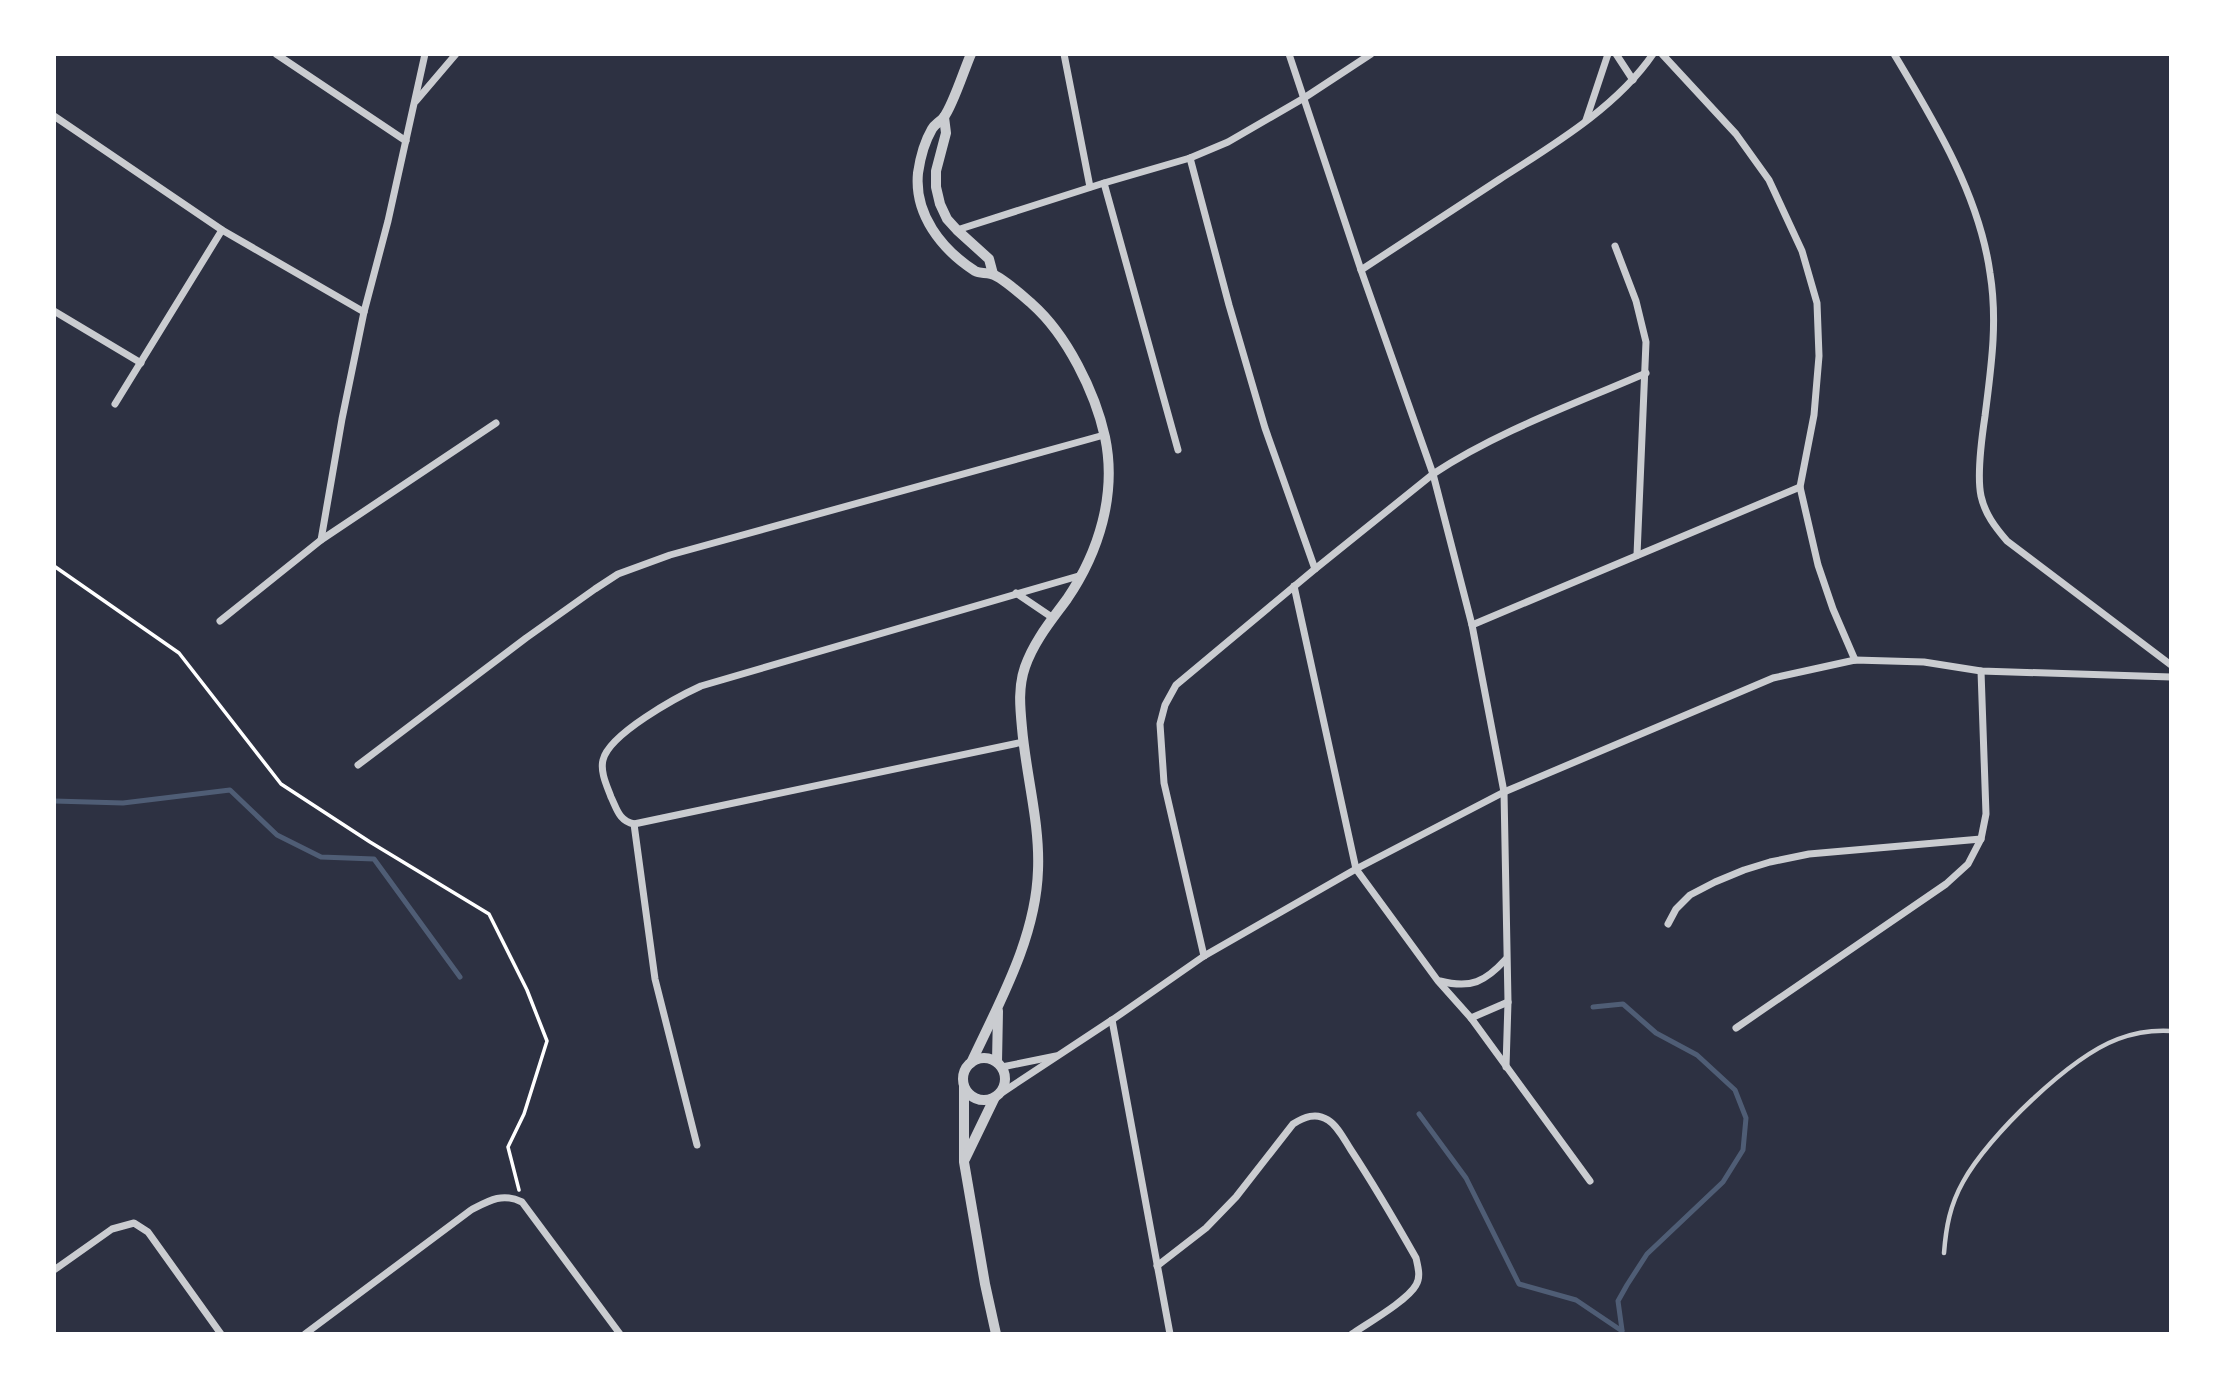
<svg xmlns="http://www.w3.org/2000/svg" width="2225" height="1388" font-family="Signika,sans-serif">
	<style>
		.lines { fill: none; stroke-linecap: round; stroke-linejoin: round }
		.stream { stroke: #4f5d75; stroke-width: 5 }
		.path { stroke: #fff; stroke-width: 3.5 }
		.service { stroke: #caccd0; stroke-width: 4.5 }
		.minor { stroke: #caccd0; stroke-width: 7 }
		.tertiary { stroke: #caccd0; stroke-width: 10 }
	</style>
	<rect width="100%" height="100%" fill="#2d3142"/>
	<g class="lines">
		<g class="stream">
			<polyline points="54,801 123,803 230,790 277,835 321,857 374,859 460,977"/>
			<polyline points="1593,1007 1623,1004 1656,1033 1697,1055 1735,1090 1746,1118 1743,1150 1723,1182 1647,1254 1627,1285 1618,1301 1622,1330"/>
			<polyline points="1419,1114 1466,1178 1519,1284 1576,1300 1622,1331"/>
		</g>
		<polyline class="path" points="54,566 179,653 281,784 370,842 489,914 527,990 547,1041 524,1114 508,1147 519,1190"/>
		<path class="service" d="M1944 1253C1946 1227 1950 1205 1963 1182 1988 1136 2070 1057 2118 1039 2134 1033 2154 1030 2171 1031"/>
		<g class="minor">
			<polyline points="276,54 406,141"/>
			<polyline points="1064,54 1090,187"/>
			<polyline points="1289,54 1361,270 1433,474 1472,625 1504,792 1508,1002 1506,1067"/>
			<polyline points="1616,54 1633,80"/>
			<polyline points="1662,54 1736,134 1769,180 1802,251 1817,303 1819,356 1814,415 1800,487 1818,565 1833,609 1855,660"/>
			<path d="M1894 54C1934 121 1979 194 1990 273 1998 322 1991 368 1985 416 1982 436 1977 477 1981 496 1985 514 1995 527 2007 541L2171 665"/>
			<polyline points="416,101 456,54"/>
			<polyline points="54,116 222,230 364,312"/>
			<polyline points="1586,120 1608,54"/>
			<polyline points="1190,158 1229,305 1265,428 1315,569"/>
			<polyline points="1104,183 1178,450"/>
			<polyline points="957,230 1104,183 1190,158 1228,142 1304,98 1371,54"/>
			<polyline points="1615,246 1636,301 1646,342 1637,555"/>
			<path d="M1361 270C1407 240 1454 209 1500 179 1553 145 1617 107 1653 54"/>
			<polyline points="54,311 141,363"/>
			<polyline points="115,404 222,230"/>
			<polyline points="321,540 496,423"/>
			<polyline points="1294,586 1356,869 1438,981 1471,1018 1590,1181"/>
			<polyline points="1016,593 1053,618"/>
			<polyline points="220,621 321,540 342,419 364,312 388,221 425,54"/>
			<polyline points="1472,625 1800,487"/>
			<path d="M1023 742 634 824C619 821 617 809 611 797 607 786 600 772 603 760 609 734 677 697 701 686L1082 575"/>
			<polyline points="358,765 526,638 595,589 618,574 670,555 1104,435"/>
			<polyline points="634,824 655,979 697,1145"/>
			<polyline points="1668,924 1676,909 1690,895 1715,882 1744,870 1770,862 1809,854 1981,839"/>
			<path d="M1204 956 1164 783 1160 724 1165 705 1176 685 1315 569 1433 474C1498 431 1575 404 1646 373"/>
			<path d="M1440 981C1471 989 1485 982 1506 959"/>
			<polyline points="1471,1018 1508,1002"/>
			<polyline points="1112,1020 1170,1334"/>
			<polyline points="1736,1028 1946,884 1968,864 1981,839 1986,814 1981,671"/>
			<polyline points="1002,1067 1056,1056"/>
			<polyline points="1000,1094 1112,1020 1204,956 1356,869 1504,792 1773,678 1855,660 1924,662 1981,671 2171,677"/>
			<path d="M1157 1266 1206 1228 1236 1197 1293 1124C1304 1117 1316 1112 1328 1120 1338 1126 1345 1141 1351 1150 1374 1185 1395 1221 1416 1258 1418 1267 1421 1277 1416 1285 1408 1300 1368 1323 1352 1334"/>
			<polyline points="54,1270 112,1229 134,1223 148,1232 221,1334"/>
			<path d="M305 1334 471 1210C488 1201 502 1192 522 1202L620 1334"/>
		</g>
		<g class="tertiary">
			<path d="M971 54C964 70 953 105 944 117 940 122 935 124 932 129 925 141 920 159 918 173 914 214 941 249 975 271 980 274 985 272 991 274 1001 276 1024 297 1032 304 1067 335 1095 392 1105 437 1117 494 1099 552 1067 599 1051 621 1034 641 1025 667 1018 687 1020 707 1022 728 1026 775 1040 823 1038 870 1036 938 999 1003 971 1063"/>
			<polyline points="944,117 946,133 936,171 936,187 940,204 947,219 957,230 989,259 993,274"/>
			<circle cx="984" cy="1079" r="21"/>
			<polyline points="997,1062 998,1011"/>
			<polyline points="964,1087 964,1162 985,1284 996,1334"/>
			<polyline points="965,1159 994,1099"/>
		</g>
	</g>
	<rect width="2225" height="1388" fill="none" stroke="#ffffff" stroke-width="112"/>
</svg>
